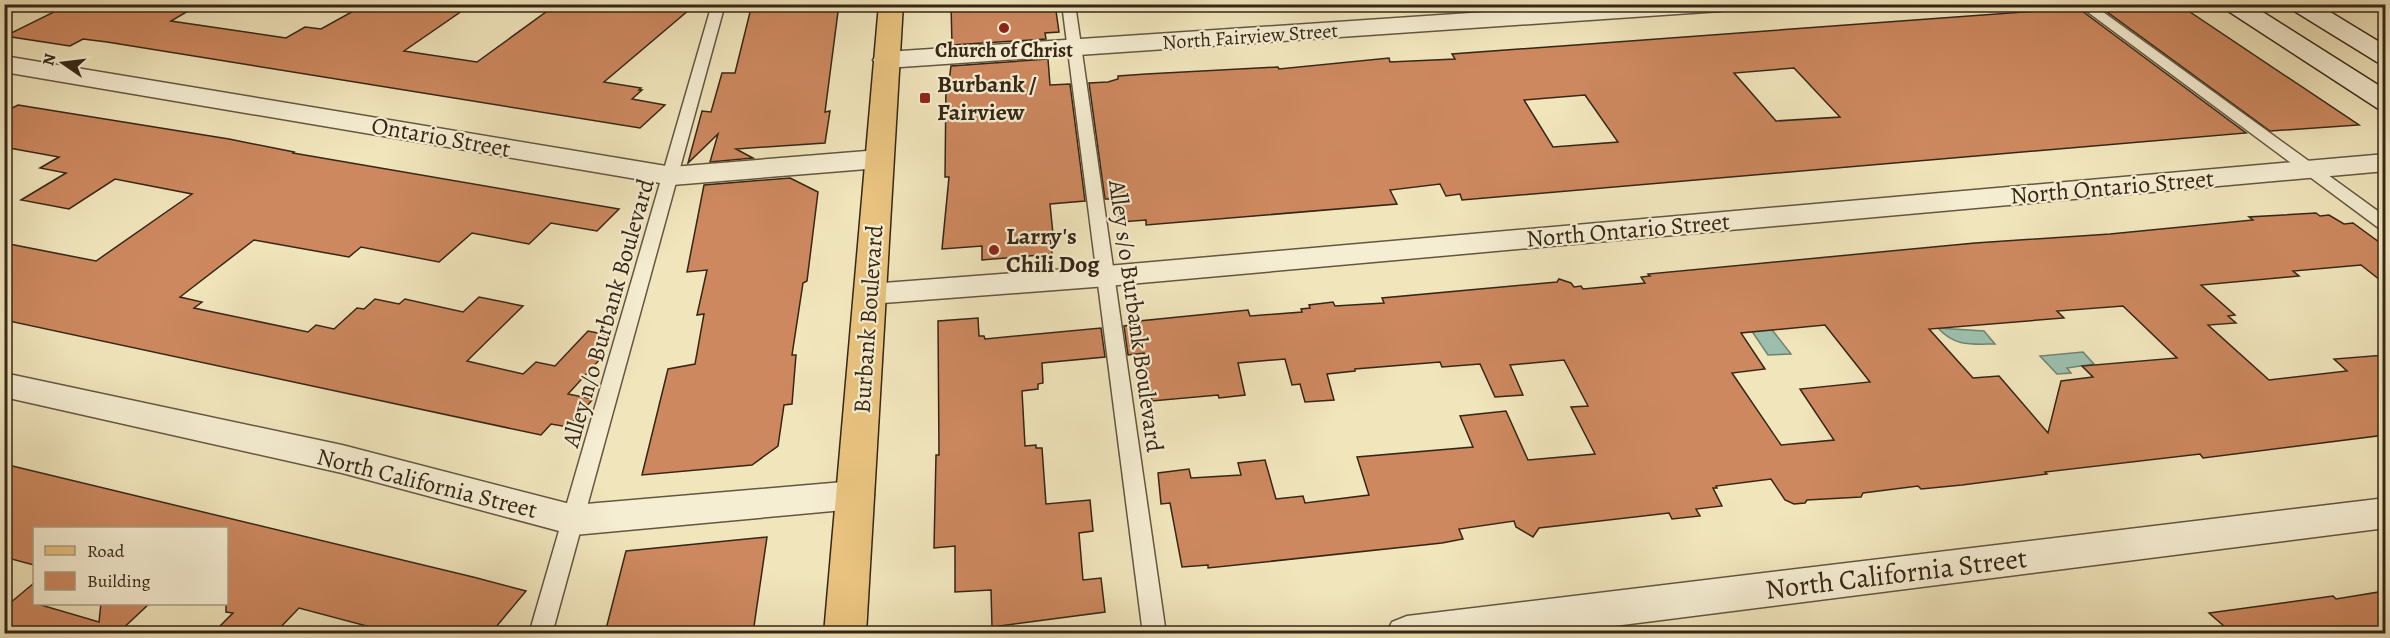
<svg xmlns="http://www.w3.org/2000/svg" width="2390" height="638" font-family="Alegreya,serif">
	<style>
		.water { fill: #9bbfac; stroke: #728270; stroke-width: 1.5 }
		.building { fill: #cd885f; stroke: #352616; stroke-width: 1.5; fill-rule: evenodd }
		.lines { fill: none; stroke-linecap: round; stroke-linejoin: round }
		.service-casing { stroke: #645640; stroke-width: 3 }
		.minor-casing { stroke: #645640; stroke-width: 3 }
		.tertiary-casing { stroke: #645640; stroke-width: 3 }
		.secondary-casing { stroke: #352616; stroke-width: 3 }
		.primary-casing { stroke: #352616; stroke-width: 3 }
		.service { fill: #f6eed3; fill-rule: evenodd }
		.minor { fill: #f6eed3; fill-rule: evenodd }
		.tertiary { fill: #f6eed3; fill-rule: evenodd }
		.secondary { fill: #f6eed3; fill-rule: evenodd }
		.primary { fill: #e8c27e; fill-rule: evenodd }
		.poi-dot { fill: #8f2418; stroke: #f6eed3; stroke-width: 2 }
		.labels { text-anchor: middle; stroke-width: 4.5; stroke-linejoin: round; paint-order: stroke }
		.far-street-label { font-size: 20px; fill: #352616; stroke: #f6eed3 }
		.far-poi-label { font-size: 20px; font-weight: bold; fill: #352616; stroke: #f6eed3 }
		.poi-label { font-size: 24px; font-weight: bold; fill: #352616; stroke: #f6eed3; text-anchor: start }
		.street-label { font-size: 24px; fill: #352616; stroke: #f6eed3 }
		.near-street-label { font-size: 28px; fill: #352616; stroke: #f6eed3 }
	</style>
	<rect width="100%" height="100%" fill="#f1e5bc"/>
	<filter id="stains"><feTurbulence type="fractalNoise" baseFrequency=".00333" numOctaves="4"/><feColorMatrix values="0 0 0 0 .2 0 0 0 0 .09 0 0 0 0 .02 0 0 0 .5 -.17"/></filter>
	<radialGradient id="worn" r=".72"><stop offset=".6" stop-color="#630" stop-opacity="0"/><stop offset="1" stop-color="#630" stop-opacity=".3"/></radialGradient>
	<g class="water">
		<polygon points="1766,322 1791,354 1768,355 1749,327"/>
		<path d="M1938 328 1984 331 1995 344C1972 344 1955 347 1938 328Z"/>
		<polygon points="2083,352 2094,364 2067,368 2071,373 2057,374 2040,356"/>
	</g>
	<g class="building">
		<polygon points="70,4 200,4 171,21 286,38 305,27 321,29 366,4 472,4 404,51 477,62 557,4 696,4 604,82 641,88 639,90 642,90 632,99 665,105 640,128 107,42 83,39 70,46 5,36"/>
		<polygon points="752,4 839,4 825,112 830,111 825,143 736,149 753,158 710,162 718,134 688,163 702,111 711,112 722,73 735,73"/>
		<polygon points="951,4 1055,4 1059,32 1045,33 1046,39 952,45"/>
		<polygon points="2117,4 2178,4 2359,125 2270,131 2099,6"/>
		<path d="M2078 8 2246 133 1462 200 1460 194 1446 196 1440 184 1390 190 1397 204 1146 225V220L1120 222 1115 199H1105L1089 83 1108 82 1118 79V76L1146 74 1278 67 1279 69 1389 58 1390 62 1455 59 1452 54ZM1794 68 1840 117 1776 121 1734 73ZM1585 95 1618 142 1553 147 1524 100Z"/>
		<polygon points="1048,59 1050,85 1070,84 1085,201 1050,204 1053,234 1050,235 1052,254 982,260 982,246 942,249 949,177 945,177 946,82 949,81 951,66"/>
		<polygon points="18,105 229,139 294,152 293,153 619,209 597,231 551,223 529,244 472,233 439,262 361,247 349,257 254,240 180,297 202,302 194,308 308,332 316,325 334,329 357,308 364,309 375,299 399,304 405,299 463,312 479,297 523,306 467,361 523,374 536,362 555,366 588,331 608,335 602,357 568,394 593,399 568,427 551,424 541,435 4,320 4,243 96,261 192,194 115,179 69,209 21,200 66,173 40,168 59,157 4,147 4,112"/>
		<polygon points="790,178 818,192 807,281 803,283 792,355 796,355 792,404 784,405 778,446 752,465 642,475 668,369 695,364 704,314 697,315 707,270 687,272 704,185"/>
		<path d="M2316 213 2320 216 2329 215 2344 224 2353 223 2383 245 2380 246 2385 250V284L2361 265 2293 271 2299 276 2201 285 2235 315 2228 316 2236 323 2208 325 2269 380 2347 371 2334 359 2385 355V435L2203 458 2200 454 2045 472 2047 474 1962 485 1921 489 1918 486 1863 493 1861 497 1807 500 1805 503 1794 504 1785 500 1771 479 1716 486 1717 488H1713L1722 506 1696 509 1700 516 1672 519 1669 513 1539 528 1533 537 1516 527 1514 521 1459 529 1463 539 1442 543 1208 568V565L1182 567 1170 503 1161 504 1158 473 1189 469 1191 478 1241 475 1238 463 1265 460 1276 499 1303 496 1305 503 1369 495 1357 457 1473 447 1460 416 1506 411 1528 460 1595 454 1571 407 1588 406 1564 360 1510 365 1523 395 1495 397 1480 364 1442 367 1440 362 1355 369V371L1327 374 1334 400 1305 402 1300 384 1292 385 1285 359 1238 363 1245 395 1219 398 1218 395 1152 401 1144 353 1128 355 1124 326 1139 324V321L1248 310 1250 316 1302 312 1301 309 1310 308 1309 305 1333 302 1335 306 1384 303 1382 298 1557 282 1559 279 1571 283 1574 287 1581 286 1583 289 1645 283 1641 277 1650 276 1648 274 1975 243 2110 234 2253 220 2249 217ZM2123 306 2177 358 2082 366 2093 377 2061 381 2048 433 1999 376 1973 378 1929 329 2064 318 2057 311ZM1825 325 1870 382 1800 389 1834 440 1781 445 1732 373 1765 369 1741 333Z"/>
		<polygon points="978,318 979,336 984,336 985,339 1101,328 1105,357 1042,363 1043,383 1038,384 1038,389 1022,391 1025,446 1036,445 1036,448 1042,448 1046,504 1090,500 1093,531 1079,533 1083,580 1101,578 1105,612 992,627 991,590 955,592 955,546 934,548 936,455 939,455 938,321"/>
		<polygon points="4,464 473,577 526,591 491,633 393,633 299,608 275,633 213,633 233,613 226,612 226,528 34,528 34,565 4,557"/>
		<polygon points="767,537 753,633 605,633 626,551"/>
		<polygon points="34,583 34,603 99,622 101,603 150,603 118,633 4,633 4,608"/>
		<polygon points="2385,591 2385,633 2232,633 2209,613 2333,596 2336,599"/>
	</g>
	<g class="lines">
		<defs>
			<g id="service">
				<polygon points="712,4 725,4 552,634 529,634"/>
				<polygon points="1062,4 1075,4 1166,634 1143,634"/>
				<polygon points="2077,4 2092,4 2386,217 2386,230 2380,229"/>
			</g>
			<g id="minor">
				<polygon points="4,4 21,4 12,12 4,14"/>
				<polygon points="1606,4 1733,4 1729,9 1721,11 886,68 877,65 873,60 877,55 886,52"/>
				<polygon points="4,56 672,167 879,150 889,153 893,159 889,165 879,168 672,185 4,72"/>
				<polygon points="2386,154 2386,171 1107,286 870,304 859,301 854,294 859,287 870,284 1107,266"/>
				<polygon points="4,373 342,445 574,505 855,481 868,485 874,495 868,505 855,509 574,535 342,473 4,397"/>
			</g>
			<polygon id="tertiary" points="2386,498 2386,528 1551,634 1386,634 1392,622 1407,616"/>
			<g id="secondary">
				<polygon points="2221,4 2250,4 2386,90 2386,110 2377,108 2225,9"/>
				<polygon points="2287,4 2317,4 2386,46 2386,64 2377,62 2291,9"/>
			</g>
			<polygon id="primary" points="879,4 903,4 866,634 824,634"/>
		</defs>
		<use href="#service" class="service-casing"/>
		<use href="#minor" class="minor-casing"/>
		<use href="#tertiary" class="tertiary-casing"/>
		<use href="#secondary" class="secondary-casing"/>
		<use href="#primary" class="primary-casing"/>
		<use href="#service" class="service"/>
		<use href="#minor" class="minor"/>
		<use href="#tertiary" class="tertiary"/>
		<use href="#secondary" class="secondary"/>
		<use href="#primary" class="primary"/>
	</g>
	<g class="poi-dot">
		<circle cx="1004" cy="28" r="6"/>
		<rect x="919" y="92" width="12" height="12" rx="3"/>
		<circle cx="994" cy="250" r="6"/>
	</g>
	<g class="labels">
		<g class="far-street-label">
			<text transform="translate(1250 36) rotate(-4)" y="7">North Fairview Street</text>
		</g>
		<g class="far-poi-label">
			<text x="1004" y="57">Church of Christ</text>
		</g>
		<g class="poi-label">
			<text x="937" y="92">Burbank /<tspan x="937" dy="28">Fairview</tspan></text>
			<text x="1006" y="244">Larry's<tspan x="1006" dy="28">Chili Dog</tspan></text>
		</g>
		<g class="street-label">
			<text transform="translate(441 137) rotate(10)" y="8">Ontario Street</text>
			<text transform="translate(2112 187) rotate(-5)" y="8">North Ontario Street</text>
			<text transform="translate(1628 230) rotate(-5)" y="8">North Ontario Street</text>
			<text transform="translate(608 313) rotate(-74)" y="8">Alley n/o Burbank Boulevard</text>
			<text transform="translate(1136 316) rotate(82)" y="8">Alley s/o Burbank Boulevard</text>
			<text transform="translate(868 319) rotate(-86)" y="8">Burbank Boulevard</text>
			<text transform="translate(427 483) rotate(14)" y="8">North California Street</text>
		</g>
		<g class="near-street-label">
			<text transform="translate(1896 573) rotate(-7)" y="10">North California Street</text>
		</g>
	</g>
	<rect width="2390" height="638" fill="none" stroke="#f1e5bc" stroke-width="24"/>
	<rect x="6" y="6" width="2378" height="626" fill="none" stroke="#352616" stroke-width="3"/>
	<rect x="12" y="12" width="2366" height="614" fill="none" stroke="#352616" stroke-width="1.5"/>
	<rect x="33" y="527" width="195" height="78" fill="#f6eed3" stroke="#a99e87" stroke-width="1.5"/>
	<rect x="45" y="546" width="30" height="9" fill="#e8c27e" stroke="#a99e87" stroke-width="1.5"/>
	<text x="87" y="557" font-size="18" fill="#352616">Road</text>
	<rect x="45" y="572" width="30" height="18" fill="#cd885f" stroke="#a99e87" stroke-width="1.5"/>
	<text x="87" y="587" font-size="18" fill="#352616">Building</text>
	<g transform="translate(63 63) rotate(284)" stroke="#f6eed3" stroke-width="4.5" paint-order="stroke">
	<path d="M0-4.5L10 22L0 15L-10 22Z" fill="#352616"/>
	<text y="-9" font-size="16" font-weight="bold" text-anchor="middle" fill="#352616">N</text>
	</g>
	<rect width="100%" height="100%" filter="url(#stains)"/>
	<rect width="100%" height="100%" fill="url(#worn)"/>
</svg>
